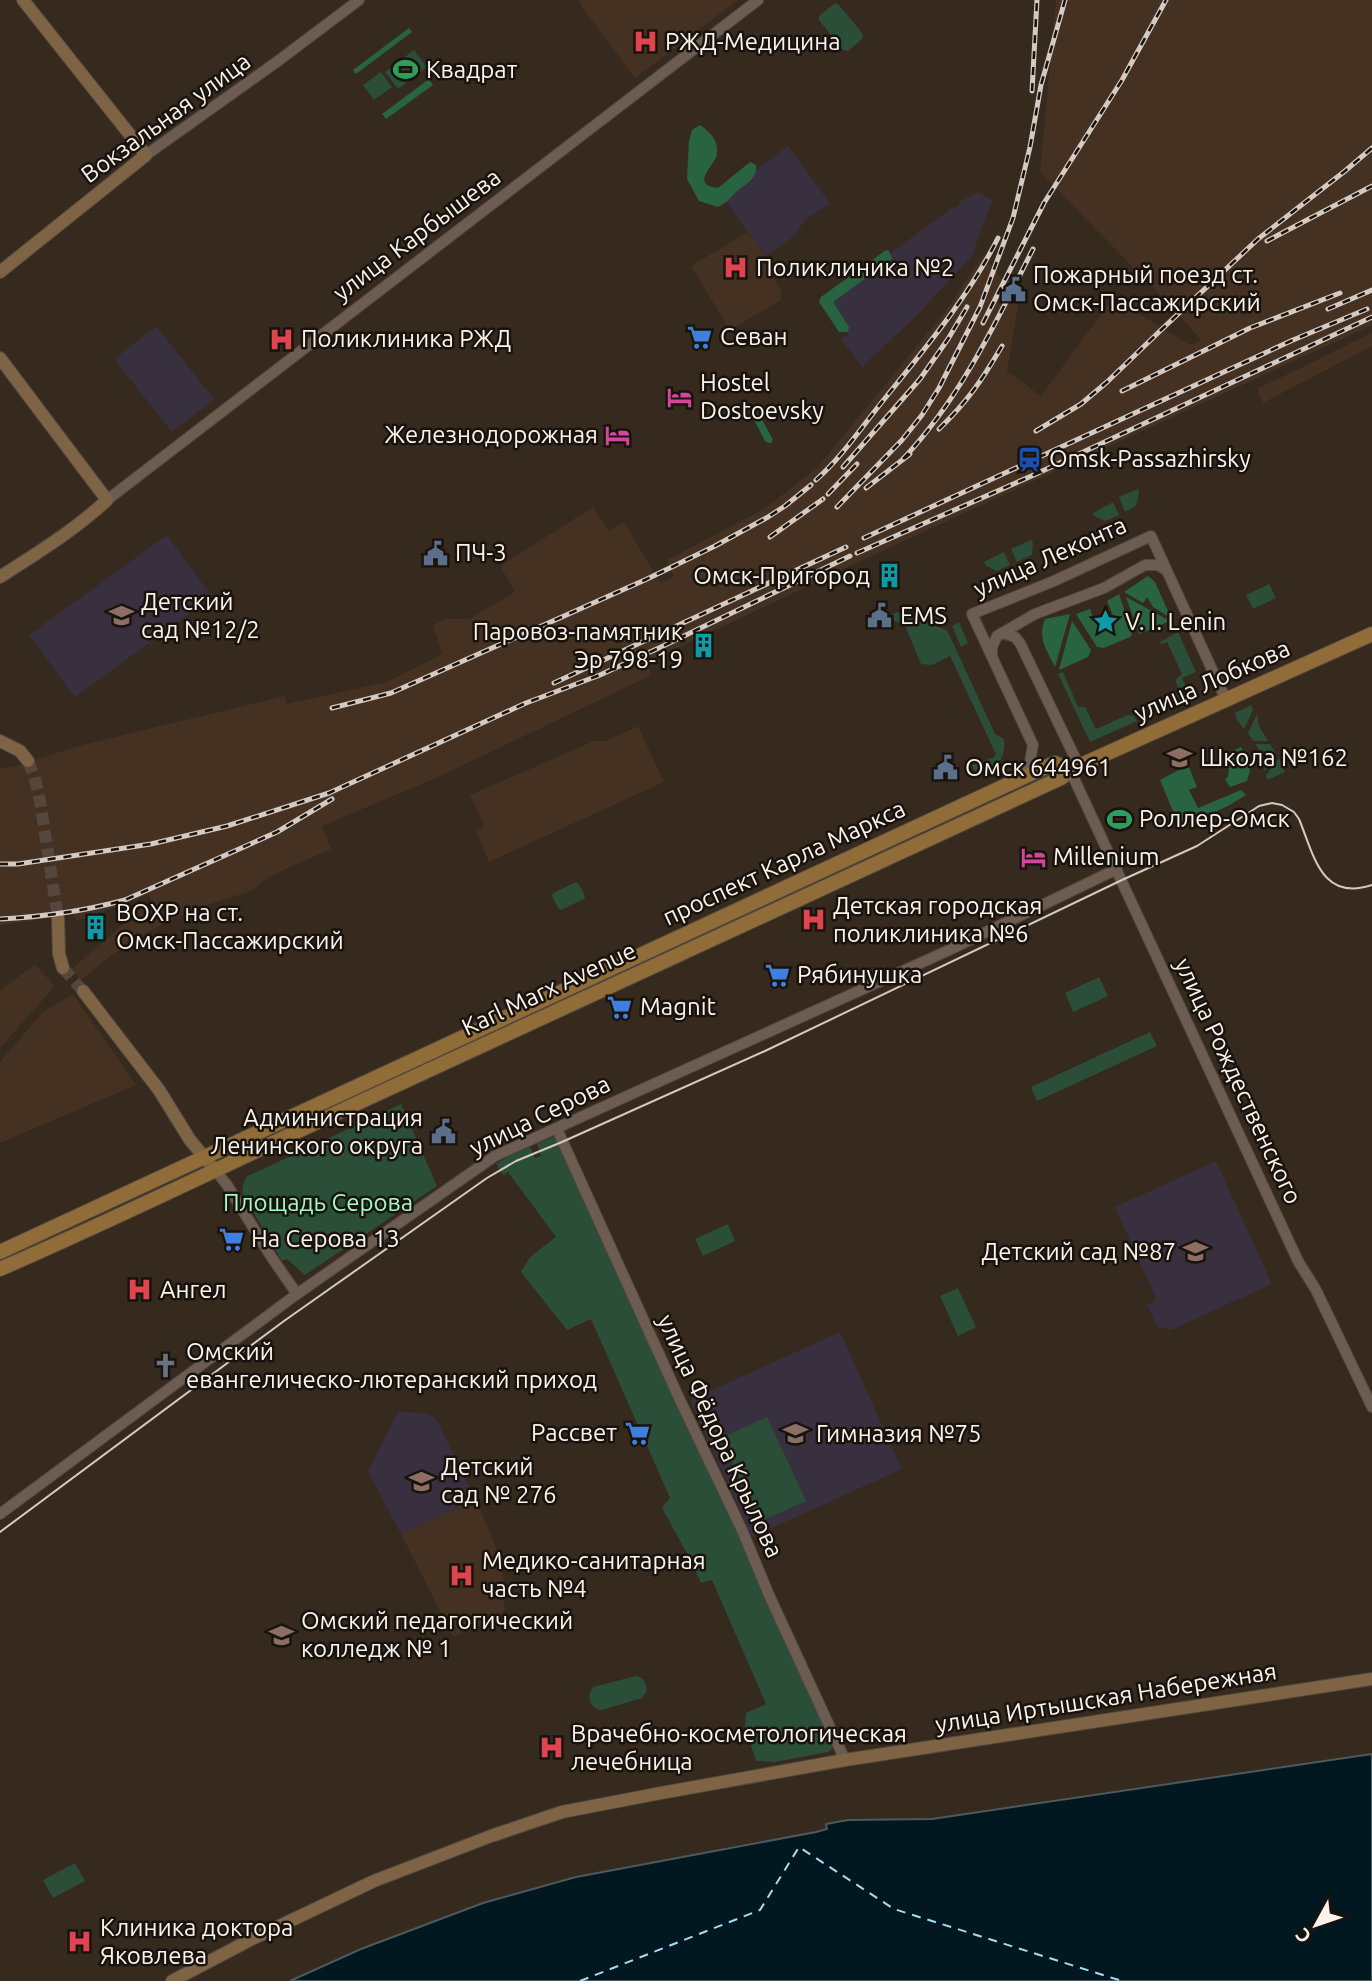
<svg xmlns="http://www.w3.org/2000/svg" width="1372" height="1981" font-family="Ubuntu,sans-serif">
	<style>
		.built { fill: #443122 }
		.education { fill: #382f3f }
		.green { fill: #2b4e38 }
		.forest { fill: #296442 }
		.water { fill: #021820; stroke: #4d595d; stroke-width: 2 }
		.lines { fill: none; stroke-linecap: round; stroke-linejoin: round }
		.ferry { stroke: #a2ddf4; stroke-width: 2; stroke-dasharray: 9 7; stroke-linecap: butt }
		.secondary-tunnel { stroke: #54473d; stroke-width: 12; stroke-dasharray: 12 6; stroke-linecap: butt }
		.tertiary-casing { stroke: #53473e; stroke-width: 12 }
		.secondary-casing { stroke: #53473e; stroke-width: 14 }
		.primary-casing { stroke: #53473e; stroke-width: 16 }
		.tertiary { stroke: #6c5c51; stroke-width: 10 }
		.secondary { stroke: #7e6445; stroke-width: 12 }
		.primary { stroke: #906c39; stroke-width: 14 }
		.tram { stroke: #d4cac2; stroke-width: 2 }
		.rail-casing { stroke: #d4cac2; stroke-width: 5 }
		.rail { stroke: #19130e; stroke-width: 2.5; stroke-dasharray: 8; stroke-linecap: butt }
		.labels { text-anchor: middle; stroke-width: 5; stroke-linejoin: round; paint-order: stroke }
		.poi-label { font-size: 24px; fill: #fbf2eb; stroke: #19130e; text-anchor: start }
		.street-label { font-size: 24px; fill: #fbf2eb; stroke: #19130e }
		.park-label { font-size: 24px; fill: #a2f9c2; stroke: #19130e }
	</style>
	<rect width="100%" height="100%" fill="#36291e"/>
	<g class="built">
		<polygon points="579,0 738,0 635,78 581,6"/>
		<polygon points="1056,0 1372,0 1372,325 867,558 646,663 652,675 436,778 322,826 331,849 270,876 251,891 192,910 150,931 113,954 81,980 72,969 151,900 149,894 77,921 73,914 0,925 0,769 15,766 82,745 285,696 286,704 387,682 442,654 433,625 446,619 469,619 515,592 500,566 593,507 609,531 624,522 660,583 674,577 667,560 764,509 816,469 944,313 983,256 1019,300 1007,371 1041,396 1113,298 1190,345 1201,340 1169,304 1040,172"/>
		<polygon points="748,232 766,256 763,259 781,291 781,300 730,330 691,266"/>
		<polygon points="1372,333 1372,346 1263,403 1257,389"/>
		<polygon points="638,726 664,782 489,862 476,832 483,828 484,824 470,795 594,741 606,741"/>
		<polygon points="35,965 55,986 0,1048 0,990"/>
		<polygon points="73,994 136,1085 0,1143 0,1062 43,1012"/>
		<polygon points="474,1495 501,1560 505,1591 503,1617 453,1637 401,1534 461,1506 460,1501"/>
	</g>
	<g class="education">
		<polygon points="788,146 830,203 804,221 796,235 766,256 721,195"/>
		<polygon points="979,192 992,200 972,256 916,316 862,367 841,339 848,334 826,301 953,207 955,208 960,204 959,202"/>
		<polygon points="156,326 214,399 172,432 114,359"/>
		<polygon points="167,535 212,597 75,697 29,635"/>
		<polygon points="1216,1161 1272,1284 1171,1330 1157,1327 1147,1304 1155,1301 1155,1296 1115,1207"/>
		<polygon points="840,1332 902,1469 752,1537 690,1400"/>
		<polygon points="398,1411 428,1414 436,1419 474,1495 460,1501 462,1506 401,1534 368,1471"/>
	</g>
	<g class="green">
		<polygon points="835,3 839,5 863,34 862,39 848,51 843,50 819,20 819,16"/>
		<polygon points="414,50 427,67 398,89 385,72"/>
		<polygon points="381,72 392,87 374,100 363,85"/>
		<polygon points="1138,489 1139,493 1136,506 1125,512 1119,497"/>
		<polygon points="1113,502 1119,515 1105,521 1094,516 1093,513"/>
		<polygon points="1031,540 1033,543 1032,555 1017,562 1011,549"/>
		<polygon points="1004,552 1010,565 997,571 986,566 984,562"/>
		<polygon points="1269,584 1276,598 1253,609 1246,595"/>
		<path d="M897 612 947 630 995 734 1004 739C1006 761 996 768 977 777L972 765 994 757 996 754 950 656 932 665 921 664 904 623 893 621 890 616Z"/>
		<polygon points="959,622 968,643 961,647 952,626"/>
		<polygon points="1178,632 1196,672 1182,678 1190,696 1147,716 1144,712 1147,708 1180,692 1175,680 1182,674 1167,642 1161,644 1160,642"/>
		<polygon points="1063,672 1078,707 1085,707 1096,729 1128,715 1134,716 1137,721 1090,742 1058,674"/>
		<polygon points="1251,705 1253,710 1244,729 1237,720 1235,713"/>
		<polygon points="1257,714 1259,726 1268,741 1253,741 1248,733"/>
		<polygon points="1255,744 1270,744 1276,754 1264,772 1261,752"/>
		<polygon points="1279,758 1285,772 1267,780 1266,775"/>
		<polygon points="576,882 579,884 585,896 584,899 561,910 558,908 552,896 553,893"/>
		<polygon points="1099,977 1108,996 1073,1012 1065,993"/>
		<polygon points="1150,1032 1157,1046 1037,1101 1031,1087"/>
		<polygon points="401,1104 437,1186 305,1275 287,1259 282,1261 242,1193 243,1185 246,1177"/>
		<polygon points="553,1137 558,1140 712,1472 833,1744 831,1750 828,1752 775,1762 756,1761 745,1727 746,1713 766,1704 712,1580 701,1583 688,1555 662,1508 670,1498 591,1319 567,1330 521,1272 530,1257 556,1237 508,1172 503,1175 496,1164 513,1154 530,1147 535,1158 541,1156 537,1144"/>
		<polygon points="728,1224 735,1241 703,1256 695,1239"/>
		<polygon points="958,1288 976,1327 958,1336 940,1296"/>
		<polygon points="767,1417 806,1501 759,1522 721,1438"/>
		<path d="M636 1676C644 1677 646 1684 647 1691L642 1698 602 1710C593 1710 590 1703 589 1695L593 1687Z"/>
		<polygon points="75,1863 85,1881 53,1898 43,1880"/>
	</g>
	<g class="forest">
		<polygon points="409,28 412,32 356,74 353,70"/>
		<polygon points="429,79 433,85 386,119 382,114"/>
		<path d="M700 125C710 132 719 141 717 154 715 166 689 184 718 188L750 162 756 165C758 179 745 184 736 192 730 198 727 203 718 207L699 201 687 179 689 141 692 130Z"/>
		<polygon points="886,250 889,251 892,259 833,302 849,327 848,332 839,332 819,302 821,297"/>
		<polygon points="753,413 759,414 773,440 771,443 768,443 765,441 752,416"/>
		<polygon points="1148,576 1155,582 1171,618 1153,607 1147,597 1143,603 1124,592"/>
		<path d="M1119 594 1132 634 1130 637 1104 648 1097 647 1076 614 1090 609C1094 620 1097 633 1111 630L1115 625V620L1107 601Z"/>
		<polygon points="1126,597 1170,621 1139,634"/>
		<path d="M1070 614 1055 667C1047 650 1037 638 1045 619Z"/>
		<polygon points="1072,621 1091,650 1088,657 1059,670"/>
		<polygon points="1241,747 1251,766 1247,781 1230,787 1225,779 1228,777 1229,770 1222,756"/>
		<polygon points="1188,765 1197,787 1189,790 1198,808 1241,790 1246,795 1228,806 1180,828 1160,780"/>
	</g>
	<polygon class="water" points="1372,1754 1372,1981 290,1981 361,1949 483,1903 576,1877 816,1832 827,1829 826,1824 848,1820 932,1819"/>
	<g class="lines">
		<polyline class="ferry" points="580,1981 760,1910 799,1847 894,1909 1122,1981"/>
		<g class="secondary-tunnel">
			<polyline points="28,761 34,775 40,801 58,918"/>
			<polyline points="63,968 83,991"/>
		</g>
		<defs>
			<g id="tertiary">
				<polyline points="146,155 278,61 359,0"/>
				<polyline points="107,500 758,0"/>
				<polyline points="1002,633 1015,637 1020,643 1079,766"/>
				<polyline points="992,656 992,647 997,636 1035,614 1104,588 1145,565 1158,565 1166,570"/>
				<polyline points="1070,770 1298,1261 1316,1290 1372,1407"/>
				<polyline points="1024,777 1030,762 1033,745 972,614 1054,581 1151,536 1226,700"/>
				<polyline points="557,1129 679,1398 742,1530 769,1595 845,1760"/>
				<polyline points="215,1170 227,1185 272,1258 297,1294"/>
				<polyline points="0,1514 297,1294 495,1156 947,951 1117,869"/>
			</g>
			<g id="secondary">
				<polyline points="0,272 146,155 23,0"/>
				<path d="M0 358 107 500C75 530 37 553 0 577"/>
				<polyline points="0,741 20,751 28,761"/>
				<polyline points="58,918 59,954 63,968"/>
				<polyline points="83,991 159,1090 190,1140 215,1170"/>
				<polyline points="172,1981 250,1940 374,1881 491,1836 562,1812 661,1793 845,1760 1372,1679"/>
			</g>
			<g id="primary">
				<polyline points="0,1252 1024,777 1055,763 1070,770"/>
				<path d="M0 1269C122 1216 242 1157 362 1101 595 993 828 886 1061 778L1070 770 1372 634"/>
			</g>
		</defs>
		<use href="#tertiary" class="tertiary-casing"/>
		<use href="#secondary" class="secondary-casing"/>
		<use href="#primary" class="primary-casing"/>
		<use href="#tertiary" class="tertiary"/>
		<use href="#secondary" class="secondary"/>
		<use href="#primary" class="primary"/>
		<path class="tram" d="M0 1532 284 1321 487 1178 516 1161 562 1142 765 1051 1122 880 1197 846 1259 806 1272 803 1282 805 1294 812 1299 819C1314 855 1321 902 1372 885"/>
		<defs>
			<g id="rail">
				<polyline points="1032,91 1037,0"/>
				<polyline points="1267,241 1372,186"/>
				<polyline points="1328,309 1372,290"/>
				<polyline points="983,323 1044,203 1122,80 1166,0"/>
				<polyline points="1122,391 1250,328 1340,293"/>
				<path d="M939 429C968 401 982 380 1002 346"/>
				<polyline points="1036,431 1081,404 1107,382 1161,330 1258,239 1345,171 1372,148"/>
				<path d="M903 459C960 399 996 322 1033 249"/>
				<polyline points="843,467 920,379 948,339 967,307"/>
				<path d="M816 480C843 456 863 425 886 397 927 346 969 296 998 238"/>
				<polyline points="866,488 910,454"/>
				<polyline points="828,494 857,464"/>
				<polyline points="837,507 902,440 922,415 939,388 980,307 1013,218 1030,147 1041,85 1065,0"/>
				<polyline points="770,537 823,499"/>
				<polyline points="864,538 1293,340 1367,309"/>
				<polyline points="857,553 1036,474 1372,317"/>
				<polyline points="554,683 846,547"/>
				<polyline points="332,708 391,693 647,579 715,546 768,517 785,506 811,485"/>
				<polyline points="0,864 18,864 151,844 227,826 329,793 526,703 600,675 661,647 850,556"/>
				<path d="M0 919C42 917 84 911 125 900L277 832 332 799"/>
			</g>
		</defs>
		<use href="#rail" class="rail-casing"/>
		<use href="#rail" class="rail"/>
	</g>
	<defs>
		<symbol id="hospital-bare" viewBox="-9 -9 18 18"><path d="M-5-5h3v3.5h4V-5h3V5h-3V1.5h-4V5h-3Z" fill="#e0444e" stroke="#19130e" stroke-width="2.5" paint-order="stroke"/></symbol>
		<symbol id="stadium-bare" viewBox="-9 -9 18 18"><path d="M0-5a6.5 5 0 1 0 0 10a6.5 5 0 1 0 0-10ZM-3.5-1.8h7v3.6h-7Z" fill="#2e9e5b" stroke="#19130e" stroke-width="2.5" paint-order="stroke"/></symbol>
		<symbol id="civic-bare" viewBox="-9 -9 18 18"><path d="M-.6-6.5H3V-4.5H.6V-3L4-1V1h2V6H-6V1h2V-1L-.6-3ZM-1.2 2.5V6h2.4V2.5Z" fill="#5c6f8a" stroke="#19130e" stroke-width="2.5" paint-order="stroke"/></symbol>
		<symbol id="supermarket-bare" viewBox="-9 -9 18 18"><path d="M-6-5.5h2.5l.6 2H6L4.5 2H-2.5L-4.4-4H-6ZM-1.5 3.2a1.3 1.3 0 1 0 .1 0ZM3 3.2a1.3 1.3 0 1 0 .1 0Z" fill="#3f7fe0" stroke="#19130e" stroke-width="2.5" paint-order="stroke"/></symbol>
		<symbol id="hotel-bare" viewBox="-9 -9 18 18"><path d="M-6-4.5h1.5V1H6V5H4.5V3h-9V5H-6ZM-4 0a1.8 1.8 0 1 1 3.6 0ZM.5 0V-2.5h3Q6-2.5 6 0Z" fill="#d1479c" stroke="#19130e" stroke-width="2.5" paint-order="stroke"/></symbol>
		<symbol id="station-bare" viewBox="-9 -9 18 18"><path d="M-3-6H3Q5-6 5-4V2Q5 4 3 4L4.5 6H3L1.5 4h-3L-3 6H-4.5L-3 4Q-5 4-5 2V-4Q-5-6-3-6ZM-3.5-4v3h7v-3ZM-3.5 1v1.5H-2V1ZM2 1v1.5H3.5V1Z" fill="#1a4fb4" stroke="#19130e" stroke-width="2.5" paint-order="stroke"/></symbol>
		<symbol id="building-bare" viewBox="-9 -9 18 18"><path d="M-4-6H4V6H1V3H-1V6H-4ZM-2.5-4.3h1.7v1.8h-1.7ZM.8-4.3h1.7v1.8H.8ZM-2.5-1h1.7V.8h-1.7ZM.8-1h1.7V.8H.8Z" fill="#0f9aa8" stroke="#19130e" stroke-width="2.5" paint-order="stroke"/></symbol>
		<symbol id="school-bare" viewBox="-9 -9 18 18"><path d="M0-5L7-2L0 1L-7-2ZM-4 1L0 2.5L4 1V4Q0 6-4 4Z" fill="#8d6e63" stroke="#19130e" stroke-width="2.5" paint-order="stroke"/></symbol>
		<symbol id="sight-bare" viewBox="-9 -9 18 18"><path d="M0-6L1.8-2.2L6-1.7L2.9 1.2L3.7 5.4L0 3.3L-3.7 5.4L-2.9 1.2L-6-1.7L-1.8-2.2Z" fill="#0f9aa8" stroke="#19130e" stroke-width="2.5" paint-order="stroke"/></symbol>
		<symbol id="church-bare" viewBox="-9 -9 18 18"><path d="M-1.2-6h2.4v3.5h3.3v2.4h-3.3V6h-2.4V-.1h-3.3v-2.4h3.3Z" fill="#6b7280" stroke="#19130e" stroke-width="2.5" paint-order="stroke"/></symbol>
		<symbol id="university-bare" viewBox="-9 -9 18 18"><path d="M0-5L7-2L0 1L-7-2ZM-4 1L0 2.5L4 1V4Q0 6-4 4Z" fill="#8d6e63" stroke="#19130e" stroke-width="2.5" paint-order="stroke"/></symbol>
	</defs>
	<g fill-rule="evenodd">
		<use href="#hospital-bare" x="628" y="24" width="35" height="35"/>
		<use href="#stadium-bare" x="388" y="52" width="35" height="35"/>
		<use href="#hospital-bare" x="718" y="250" width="35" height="35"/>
		<use href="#civic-bare" x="996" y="272" width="35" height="35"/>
		<use href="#supermarket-bare" x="682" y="320" width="35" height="35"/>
		<use href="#hospital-bare" x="264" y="322" width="35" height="35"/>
		<use href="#hotel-bare" x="662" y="380" width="35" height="35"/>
		<use href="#hotel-bare" x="600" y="418" width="35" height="35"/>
		<use href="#station-bare" x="1012" y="442" width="35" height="35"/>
		<use href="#civic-bare" x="418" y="536" width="35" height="35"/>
		<use href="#building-bare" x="872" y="558" width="35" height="35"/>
		<use href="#school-bare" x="104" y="598" width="35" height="35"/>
		<use href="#civic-bare" x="862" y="598" width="35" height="35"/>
		<use href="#sight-bare" x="1088" y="604" width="35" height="35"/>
		<use href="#building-bare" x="686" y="628" width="35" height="35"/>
		<use href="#school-bare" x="1162" y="740" width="35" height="35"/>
		<use href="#civic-bare" x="928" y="750" width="35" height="35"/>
		<use href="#stadium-bare" x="1102" y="802" width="35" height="35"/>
		<use href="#hotel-bare" x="1016" y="840" width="35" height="35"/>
		<use href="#hospital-bare" x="796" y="902" width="35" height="35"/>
		<use href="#building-bare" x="78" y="910" width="35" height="35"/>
		<use href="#supermarket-bare" x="760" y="958" width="35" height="35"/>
		<use href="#supermarket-bare" x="602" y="990" width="35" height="35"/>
		<use href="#civic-bare" x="426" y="1114" width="35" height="35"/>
		<use href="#supermarket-bare" x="214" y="1222" width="35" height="35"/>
		<use href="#school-bare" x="1178" y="1234" width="35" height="35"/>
		<use href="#hospital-bare" x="122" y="1272" width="35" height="35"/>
		<use href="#church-bare" x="148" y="1348" width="35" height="35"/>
		<use href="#supermarket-bare" x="620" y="1416" width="35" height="35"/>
		<use href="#school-bare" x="778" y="1416" width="35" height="35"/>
		<use href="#school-bare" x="404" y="1464" width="35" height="35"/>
		<use href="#hospital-bare" x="444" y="1558" width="35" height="35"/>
		<use href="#university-bare" x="264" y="1618" width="35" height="35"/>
		<use href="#hospital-bare" x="534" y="1730" width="35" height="35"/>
		<use href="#hospital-bare" x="62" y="1924" width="35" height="35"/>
	</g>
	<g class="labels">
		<g class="poi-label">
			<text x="665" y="50">РЖД-Медицина</text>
			<text x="426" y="78">Квадрат</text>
			<text x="756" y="276">Поликлиника №2</text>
			<text x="1033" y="283">Пожарный поезд ст.<tspan x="1033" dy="28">Омск-Пассажирский</tspan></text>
			<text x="720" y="345">Севан</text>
			<text x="301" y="347">Поликлиника РЖД</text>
			<text x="700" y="391">Hostel<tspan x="700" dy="28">Dostoevsky</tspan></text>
			<text x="598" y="443" text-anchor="end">Железнодорожная</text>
			<text x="1049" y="467">Omsk-Passazhirsky</text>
			<text x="455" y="561">ПЧ-3</text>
			<text x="870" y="584" text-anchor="end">Омск-Пригород</text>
			<text x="141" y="610">Детский<tspan x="141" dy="28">сад №12/2</tspan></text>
			<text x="900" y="624">EMS</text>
			<text x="1125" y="630">V. I. Lenin</text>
			<text x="683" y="640" text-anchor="end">Паровоз-памятник<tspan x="683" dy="28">Эр 798-19</tspan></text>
			<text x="1200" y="766">Школа №162</text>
			<text x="965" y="776">Омск 644961</text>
			<text x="1139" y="827">Роллер-Омск</text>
			<text x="1053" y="865">Millenium</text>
			<text x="833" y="914">Детская городская<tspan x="833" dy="28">поликлиника №6</tspan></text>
			<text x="116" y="921">ВОХР на ст.<tspan x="116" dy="28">Омск-Пассажирский</tspan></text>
			<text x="797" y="983">Рябинушка</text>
			<text x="640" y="1015">Magnit</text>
			<text x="423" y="1126" text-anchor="end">Администрация<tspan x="423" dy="28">Ленинского округа</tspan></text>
			<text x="251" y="1247">На Серова 13</text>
			<text x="1176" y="1260" text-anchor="end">Детский сад №87</text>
			<text x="160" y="1298">Ангел</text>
			<text x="186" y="1360">Омский<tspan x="186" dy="28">евангелическо-лютеранский приход</tspan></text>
			<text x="617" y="1441" text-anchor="end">Рассвет</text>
			<text x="816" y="1442">Гимназия №75</text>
			<text x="441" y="1475">Детский<tspan x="441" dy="28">сад № 276</tspan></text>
			<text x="482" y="1569">Медико-санитарная<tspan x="482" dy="28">часть №4</tspan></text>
			<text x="301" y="1629">Омский педагогический<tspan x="301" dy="28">колледж № 1</tspan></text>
			<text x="571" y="1742">Врачебно-косметологическая<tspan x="571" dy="28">лечебница</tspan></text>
			<text x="100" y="1936">Клиника доктора<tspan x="100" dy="28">Яковлева</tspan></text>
		</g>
		<g class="street-label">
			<text transform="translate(166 118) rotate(-36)" y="8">Вокзальная улица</text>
			<text transform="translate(417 235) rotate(-37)" y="8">улица Карбышева</text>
			<text transform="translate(1050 557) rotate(-24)" y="8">улица Леконта</text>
			<text transform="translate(1212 681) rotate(-24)" y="8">улица Лобкова</text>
			<text transform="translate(784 863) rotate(-25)" y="8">проспект Карла Маркса</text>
			<text transform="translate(549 989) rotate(-25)" y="8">Karl Marx Avenue</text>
			<text transform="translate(1238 1081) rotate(65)" y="8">улица Рождественского</text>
			<text transform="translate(540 1116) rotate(-26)" y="8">улица Серова</text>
			<text transform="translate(720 1436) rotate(65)" y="8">улица Фёдора Крылова</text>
			<text transform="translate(1106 1698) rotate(-9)" y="8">улица Иртышская Набережная</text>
		</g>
		<g class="park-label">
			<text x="318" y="1211">Площадь Серова</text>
		</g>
	</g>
	<g transform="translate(1316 1925) rotate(230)" stroke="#19130e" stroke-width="5" paint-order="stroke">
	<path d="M0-5L12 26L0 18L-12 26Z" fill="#fbf2eb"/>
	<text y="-10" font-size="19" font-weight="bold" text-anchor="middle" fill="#fbf2eb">С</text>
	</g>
</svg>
